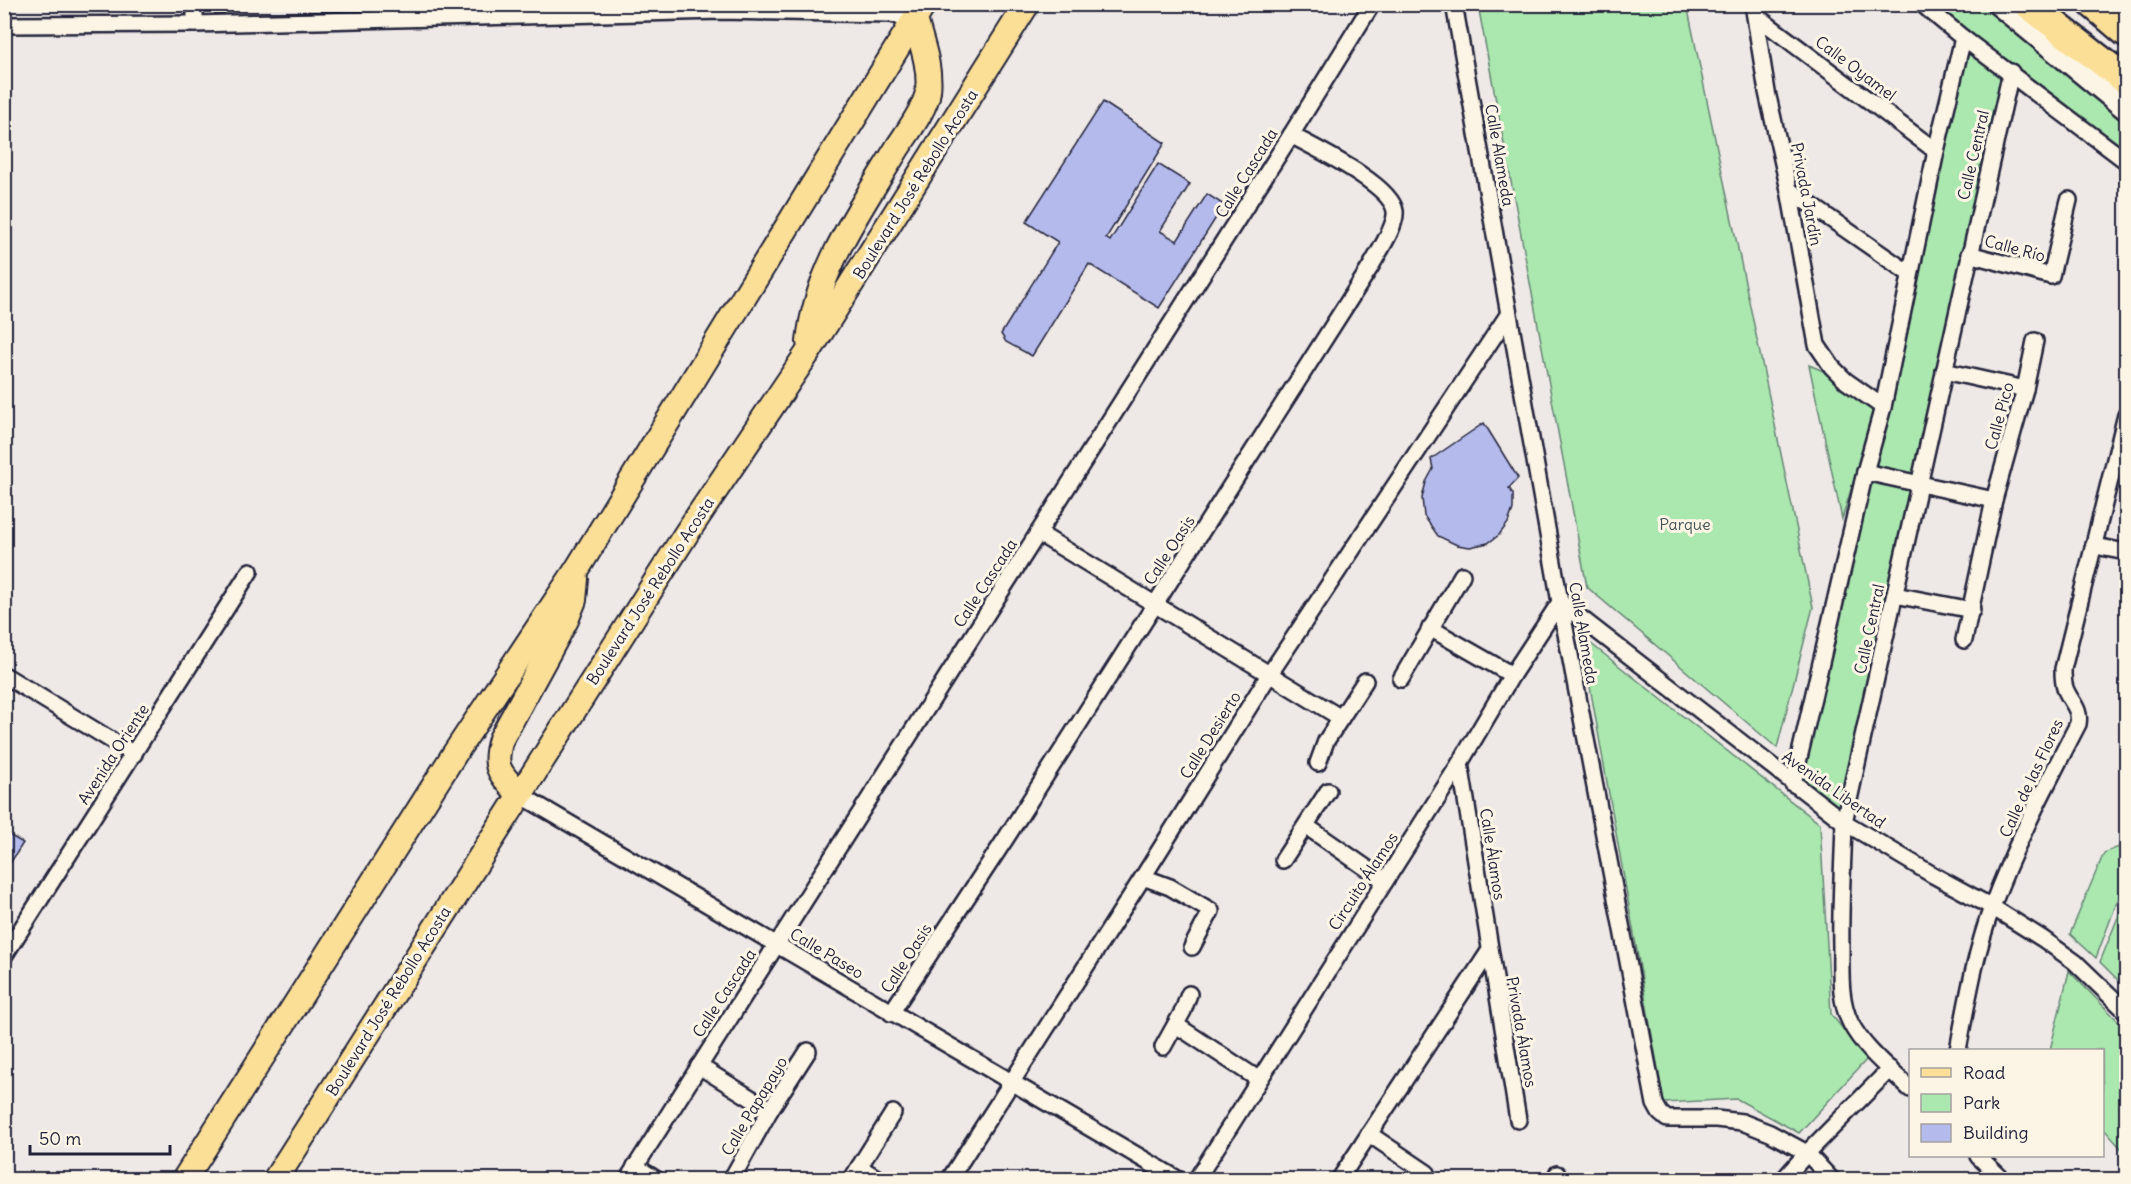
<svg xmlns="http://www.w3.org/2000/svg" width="2131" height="1184" font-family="Delius,sans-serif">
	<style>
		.green { fill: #abe8af; stroke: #668575; stroke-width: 1.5 }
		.building { fill: #b4bbec; stroke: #22223b; stroke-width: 1.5 }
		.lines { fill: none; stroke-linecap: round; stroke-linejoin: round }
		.street-casing { stroke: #22223b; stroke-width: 20 }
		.secondary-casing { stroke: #22223b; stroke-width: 26 }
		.primary-casing { stroke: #22223b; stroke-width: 28 }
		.highway-casing { stroke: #22223b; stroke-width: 33 }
		.street { stroke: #fcf5e5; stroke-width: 15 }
		.secondary { stroke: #fcf5e5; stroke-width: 21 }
		.primary { stroke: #fbdf96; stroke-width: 24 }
		.highway { stroke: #fbdf96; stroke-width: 28 }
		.labels { text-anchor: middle; stroke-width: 6; stroke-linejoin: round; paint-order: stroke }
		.street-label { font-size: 16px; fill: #22223b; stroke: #fcf5e5 }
		.park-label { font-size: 16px; fill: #445458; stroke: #fcf5e5 }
	</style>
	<rect width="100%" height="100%" fill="#eee9e6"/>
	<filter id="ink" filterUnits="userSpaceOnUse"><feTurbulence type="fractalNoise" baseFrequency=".0167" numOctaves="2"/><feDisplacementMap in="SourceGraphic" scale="12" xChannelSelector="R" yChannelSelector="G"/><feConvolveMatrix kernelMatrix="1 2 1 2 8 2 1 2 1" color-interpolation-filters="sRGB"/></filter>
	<g filter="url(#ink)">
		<g class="green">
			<polygon points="1478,5 1687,5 1813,607 1777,748 1587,587"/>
			<polygon points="1924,5 1993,5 2126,114 2126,154"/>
			<polygon points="1964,40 2009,72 1915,479 1868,470"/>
			<polygon points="1809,365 1833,375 1876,408 1842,519"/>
			<polygon points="1867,475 1915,485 1842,810 1797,781"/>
			<polygon points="1581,636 1820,824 1831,1014 1867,1059 1799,1133 1737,1099 1664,1103"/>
			<polygon points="2126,844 2126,878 2096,958 2070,934 2104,853"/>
			<polygon points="2126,897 2126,988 2100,962"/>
			<polygon points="2069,971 2126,1029 2126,1154 2103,1128 2102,1050 2050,1050"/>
		</g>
		<g class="building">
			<polygon points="1103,102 1165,143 1106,238 1110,241 1158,164 1190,184 1160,231 1177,241 1207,194 1224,205 1159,308 1089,264 1032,356 1006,342 1001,334 1058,242 1026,222"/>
			<polygon points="1484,423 1518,478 1509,488 1513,494 1513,509 1508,523 1499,535 1488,543 1470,547 1457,545 1438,536 1424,516 1422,498 1426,482 1433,469 1431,459"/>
			<polygon points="4,832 23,843 4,873"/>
		</g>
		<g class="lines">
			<defs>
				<g id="street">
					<polyline points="195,4 195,24"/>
					<polyline points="1454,4 1560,602 1655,1104 1660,1113 1667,1119 1716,1119 1742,1122 1770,1133 1807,1153 1832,1180"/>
					<polyline points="1753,4 1767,92 1789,190 1817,345 1832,367 1846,381 1883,407"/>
					<polyline points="1922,4 1963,38 2126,161"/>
					<polyline points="1755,15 1936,151"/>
					<polyline points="4,25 195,24 721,11 890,14 915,19"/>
					<polyline points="1789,190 1910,274"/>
					<polyline points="1969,254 2051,276 2069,200"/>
					<polyline points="1944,371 2025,389"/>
					<polyline points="1865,472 1994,500"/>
					<polyline points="1038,533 1341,718"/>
					<polyline points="2095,546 2126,552"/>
					<polyline points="1895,595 1972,610"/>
					<polyline points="1430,628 1512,675"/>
					<polyline points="1964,640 1994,500 2025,389 2035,341"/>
					<polyline points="4,675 134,754"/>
					<polyline points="1401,679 1462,575"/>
					<polyline points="1318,763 1326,741 1365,681"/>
					<polyline points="1460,763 1518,1120"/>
					<polyline points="1793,784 1865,472 1883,407 1936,151 1963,38"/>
					<polyline points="519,794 1179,1180"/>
					<polyline points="1306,826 1385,881"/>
					<polyline points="1283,860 1328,791"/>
					<polyline points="1143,877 1170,887 1211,911 1192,947"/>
					<polyline points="4,956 250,571"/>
					<path d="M891 1013 1006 838 1371 266C1378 253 1397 225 1395 211 1391 184 1314 148 1291 135"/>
					<polyline points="1176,1025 1258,1079"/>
					<polyline points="1163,1047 1183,1011 1189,994"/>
					<path d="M1958 1050C1967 1002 1975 954 1992 907 2014 846 2048 782 2078 724 2081 708 2070 702 2065 688 2063 682 2063 676 2063 669L2126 415"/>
					<polyline points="699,1066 770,1110"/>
					<path d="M1910 1089C1891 1070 1864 1049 1851 1024 1839 1001 1841 972 1841 947 1840 905 1843 864 1844 822L2011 72"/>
					<polyline points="1369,1134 1427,1173"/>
					<polyline points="1978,1156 2003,1180"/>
					<polyline points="635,1166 657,1180"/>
					<polyline points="859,1167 880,1180"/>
					<polyline points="627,1180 1291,135 1372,4"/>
					<polyline points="731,1180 770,1110 808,1051"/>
					<polyline points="851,1180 893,1113"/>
					<polyline points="949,1180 1143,877 1269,675 1508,315"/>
					<polyline points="1196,1180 1460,763 1512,675 1560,602 1844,822 1933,875 1992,907 2043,939 2075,962 2126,1011"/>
					<polyline points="1339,1180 1490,950"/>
					<polyline points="1556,1180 1557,1174"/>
					<polyline points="1783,1180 1807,1153 1890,1069"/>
				</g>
				<polyline id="secondary" points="1998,4 2126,109"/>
				<g id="primary">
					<path d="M809 342C816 270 861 208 898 147 907 133 926 108 928 91 931 67 921 42 915 19"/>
					<path d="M519 794C500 773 492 768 501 739L566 620 574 600 576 579"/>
					<polyline points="184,1180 455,753 576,571 924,4"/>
					<polyline points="275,1180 686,534 809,351 1027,4"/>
				</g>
				<g id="highway">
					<polyline points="2028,4 2126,80"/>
					<polyline points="2093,4 2126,32"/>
				</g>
			</defs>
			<use href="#street" class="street-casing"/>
			<use href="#secondary" class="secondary-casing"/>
			<use href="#primary" class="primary-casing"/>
			<use href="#highway" class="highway-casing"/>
			<use href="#street" class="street"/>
			<use href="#secondary" class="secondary"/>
			<use href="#primary" class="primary"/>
			<use href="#highway" class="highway"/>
		</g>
	</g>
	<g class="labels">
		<g class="street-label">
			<text transform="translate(1856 68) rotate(37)" y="6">Calle Oyamel</text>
			<text transform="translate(1500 155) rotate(80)" y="6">Calle Alameda</text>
			<text transform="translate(1973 155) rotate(-77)" y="6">Calle Central</text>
			<text transform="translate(1246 173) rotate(-58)" y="6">Calle Cascada</text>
			<text transform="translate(915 184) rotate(-58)" y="6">Boulevard José Rebollo Acosta</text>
			<text transform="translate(1807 194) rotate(79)" y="6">Privada Jardín</text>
			<text transform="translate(2015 248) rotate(15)" y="6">Calle Río</text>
			<text transform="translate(1999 416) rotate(-75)" y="6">Calle Pico</text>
			<text transform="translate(1169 550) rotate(-57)" y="6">Calle Oasis</text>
			<text transform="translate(985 583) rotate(-57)" y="6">Calle Cascada</text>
			<text transform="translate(650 591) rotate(-57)" y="6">Boulevard José Rebollo Acosta</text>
			<text transform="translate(1869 629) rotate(-78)" y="6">Calle Central</text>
			<text transform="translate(1584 633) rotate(80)" y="6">Calle Alameda</text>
			<text transform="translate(1210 735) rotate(-58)" y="6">Calle Desierto</text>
			<text transform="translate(113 754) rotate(-57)" y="6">Avenida Oriente</text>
			<text transform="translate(2031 778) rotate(-65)" y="6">Calle de las Flores</text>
			<text transform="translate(1834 789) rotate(35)" y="6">Avenida Libertad</text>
			<text transform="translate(1493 854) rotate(81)" y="6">Calle Álamos</text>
			<text transform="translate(1363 881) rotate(-57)" y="6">Circuito Álamos</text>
			<text transform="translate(827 953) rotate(31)" y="6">Calle Paseo</text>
			<text transform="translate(906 958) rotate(-57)" y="6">Calle Oasis</text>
			<text transform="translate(724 993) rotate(-57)" y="6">Calle Cascada</text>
			<text transform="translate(388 1001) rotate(-58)" y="6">Boulevard José Rebollo Acosta</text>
			<text transform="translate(1522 1032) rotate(80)" y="6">Privada Álamos</text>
			<text transform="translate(754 1106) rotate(-59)" y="6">Calle Papapayo</text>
		</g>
		<g class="park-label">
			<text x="1685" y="530">Parque</text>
		</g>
	</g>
	<rect width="2131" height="1184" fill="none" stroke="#fcf5e5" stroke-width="24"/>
	<rect x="12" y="12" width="2107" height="1160" fill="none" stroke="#22223b" stroke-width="2" filter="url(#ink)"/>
	<rect x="1909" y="1049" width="195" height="108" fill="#fcf5e5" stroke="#a5a1a1" stroke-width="1.5"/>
	<rect x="1921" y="1068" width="30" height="9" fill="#fbdf96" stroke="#a5a1a1" stroke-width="1.5"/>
	<text x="1963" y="1079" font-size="18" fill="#22223b">Road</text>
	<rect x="1921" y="1094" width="30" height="18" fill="#abe8af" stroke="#a5a1a1" stroke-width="1.5"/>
	<text x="1963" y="1109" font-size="18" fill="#22223b">Park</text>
	<rect x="1921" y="1124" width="30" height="18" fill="#b4bbec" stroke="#a5a1a1" stroke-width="1.5"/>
	<text x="1963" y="1139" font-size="18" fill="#22223b">Building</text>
	<path d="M30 1145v9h140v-9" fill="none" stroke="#22223b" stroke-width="3"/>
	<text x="39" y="1145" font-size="18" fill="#22223b" stroke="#fcf5e5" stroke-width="4.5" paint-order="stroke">50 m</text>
</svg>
